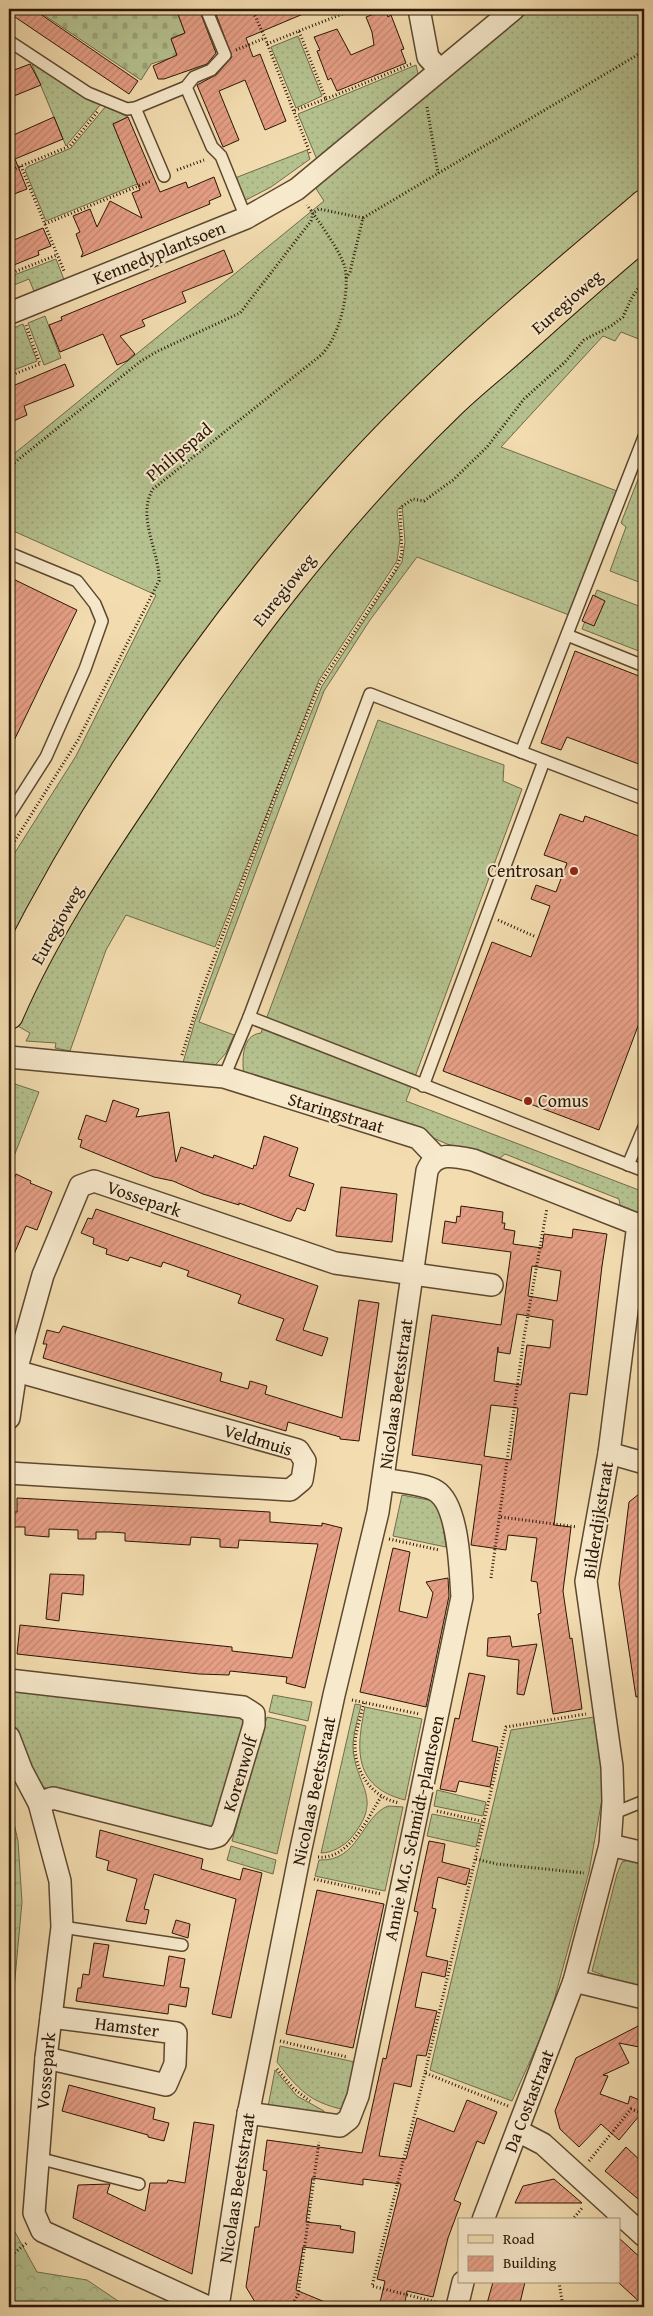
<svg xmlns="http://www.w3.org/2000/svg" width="653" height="2316" font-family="'Gentium Book Plus',serif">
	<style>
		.grass { fill: url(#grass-dots); stroke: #706c4b }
		.forest { fill: url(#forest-crowns); stroke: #706c4b }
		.cemetery { fill: url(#cemetery-stones); stroke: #706c4b }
		.building { fill: url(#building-hatch); stroke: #2b1606; fill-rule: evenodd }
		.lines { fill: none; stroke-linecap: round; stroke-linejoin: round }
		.service-casing { stroke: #5d4830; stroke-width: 14 }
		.minor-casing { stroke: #5d4830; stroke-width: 24 }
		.primary-casing { stroke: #2b1606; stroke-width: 30 }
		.path { stroke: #2b1606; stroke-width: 3; stroke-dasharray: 1 2.5; stroke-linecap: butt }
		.service { stroke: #f7e9cc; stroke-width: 11 }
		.minor { stroke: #f7e9cc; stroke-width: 21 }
		.primary { stroke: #f3ddb0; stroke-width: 28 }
		.poi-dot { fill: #8f2418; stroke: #f7e9cc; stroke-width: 2 }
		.labels { text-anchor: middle; stroke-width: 4; stroke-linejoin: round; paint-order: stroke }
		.street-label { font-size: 18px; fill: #2b1606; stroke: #f7e9cc }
		.poi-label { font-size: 18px; fill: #2b1606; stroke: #f7e9cc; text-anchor: end }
	</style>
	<defs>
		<pattern id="grass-dots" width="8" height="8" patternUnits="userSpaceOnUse" patternTransform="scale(1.25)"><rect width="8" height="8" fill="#b5c290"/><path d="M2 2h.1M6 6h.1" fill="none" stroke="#9ca67b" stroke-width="1.8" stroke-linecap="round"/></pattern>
		<pattern id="forest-crowns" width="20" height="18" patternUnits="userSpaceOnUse" patternTransform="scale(1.25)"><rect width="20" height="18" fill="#b5c290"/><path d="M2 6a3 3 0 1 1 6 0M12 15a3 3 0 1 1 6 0" fill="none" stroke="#9ca67b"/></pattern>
		<pattern id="cemetery-stones" width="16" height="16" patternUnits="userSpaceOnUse" patternTransform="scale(1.25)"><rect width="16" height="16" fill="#b5c290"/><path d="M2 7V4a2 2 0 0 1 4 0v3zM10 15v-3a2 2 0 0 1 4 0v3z" fill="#9ca67b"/></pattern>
		<pattern id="building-hatch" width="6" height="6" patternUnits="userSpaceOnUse" patternTransform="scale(1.25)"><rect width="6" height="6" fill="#e69f86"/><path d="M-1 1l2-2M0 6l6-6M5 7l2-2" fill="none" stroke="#c58872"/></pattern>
	</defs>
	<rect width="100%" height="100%" fill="#f3ddb0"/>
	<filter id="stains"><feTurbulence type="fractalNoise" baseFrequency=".004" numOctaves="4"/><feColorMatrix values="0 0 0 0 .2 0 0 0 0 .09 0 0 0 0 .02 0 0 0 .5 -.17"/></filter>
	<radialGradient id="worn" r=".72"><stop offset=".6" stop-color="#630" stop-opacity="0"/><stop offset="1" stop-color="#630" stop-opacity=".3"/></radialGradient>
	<g class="grass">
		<polygon points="530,9 644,9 644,195 500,314 9,954 9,862 76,756 156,595 9,529 9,458 324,201 315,187"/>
		<polygon points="298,36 322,96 296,108 271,47"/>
		<polygon points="31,62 101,104 66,146"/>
		<polygon points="416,65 419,78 318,162 298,114"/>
		<polygon points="106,106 128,117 113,124 136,179 152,178 46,221 25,170 27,167 71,148"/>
		<polygon points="307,150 310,159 271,187 244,201 235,178"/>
		<polygon points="644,241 644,341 621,332 615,341 603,336 501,447 617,491 569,615 417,557 370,620 324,691 199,1022 234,1035 226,1053 210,1071 182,1066 195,1021 229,927 277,796 322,686 402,562 405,542 402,505 397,511 400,539 397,561 319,680 215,947 126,915 106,950 70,1051 55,1048 56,1043 26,1041 30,1033 16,1025 61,934 164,761 388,476"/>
		<polygon points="56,259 65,282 35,294 29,279 9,287 9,277"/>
		<polygon points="45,316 61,358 44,365 28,323"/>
		<polygon points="23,324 37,361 9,372 9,330"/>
		<polygon points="644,464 644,584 610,571 626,527 621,523"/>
		<polygon points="597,590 644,608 644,653 582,629"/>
		<path d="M378 720 504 765 503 781 522 789 406 1101 644 1192V1216L620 1205 619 1199 505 1154 500 1158 447 1144 401 1124 244 1077C242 1061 241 1035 261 1033Z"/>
		<polygon points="9,1082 39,1092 9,1169"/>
		<polygon points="402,1495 434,1501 441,1513 446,1547 393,1536"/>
		<polygon points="17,1690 230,1710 246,1721 221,1822 204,1832 40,1786 17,1742 9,1718 9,1695"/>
		<polygon points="273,1695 312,1702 308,1721 269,1712"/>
		<path d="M355 1704 361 1705C358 1719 353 1733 353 1747 355 1787 385 1797 351 1838 344 1846 332 1853 321 1853Z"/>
		<path d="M365 1707 422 1719 405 1800C353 1787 356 1749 365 1707Z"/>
		<polygon points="267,1717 306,1726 277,1854 232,1841"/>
		<polygon points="594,1717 605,1782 589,1872 549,2019 512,2101 430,2070 511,1730"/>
		<polygon points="437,1790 486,1802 483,1816 434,1806"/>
		<path d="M388 1806 403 1807 385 1891 315 1876 319 1860C359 1862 361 1817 388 1806Z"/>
		<polygon points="432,1814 481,1824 476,1847 427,1836"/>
		<polygon points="231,1846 276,1860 273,1874 227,1860"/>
		<polygon points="632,1859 644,1861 644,1990 602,1981 603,1975 592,1971 617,1874 622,1862"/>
		<path d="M280 2046 355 2062 345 2110C309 2102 299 2090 277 2062Z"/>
		<polygon points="275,2070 297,2096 324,2111 321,2120 267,2112"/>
	</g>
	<g class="forest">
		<polygon points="9,1801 18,1841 22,1902 9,2044"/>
		<polygon points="9,2228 15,2232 37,2272 87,2280 127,2307 9,2307"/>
	</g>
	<polygon class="cemetery" points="35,9 176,9 185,33 171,38 177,56 151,64 141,80"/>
	<g class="building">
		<polygon points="9,9 33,9 138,81 129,94 9,13"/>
		<polygon points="176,9 199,9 216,53 207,64 164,79 158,79 153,66 177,55 171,39 185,33"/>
		<polygon points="214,9 315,9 246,38 253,57 260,54 286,121 265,130 245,80 219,91 239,140 223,147 197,85 216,75 232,57"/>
		<polygon points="385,10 388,17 391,15 404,49 401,50 406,63 337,91 331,78 328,80 317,51 320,50 314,37 337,29 351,55 374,45 372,32 366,17"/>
		<polygon points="30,64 41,85 9,98 9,72"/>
		<polygon points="54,117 63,139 15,159 27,189 9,196 9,137"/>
		<polygon points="128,117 160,192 186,182 188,188 214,177 221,196 209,201 210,204 81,257 83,253 76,234 80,232 73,216 90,209 97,227 110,201 142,218 132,193 140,190 113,124"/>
		<polygon points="43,228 51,246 38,251 39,255 26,260 14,265 12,262 9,263 9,242"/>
		<polygon points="224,250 233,272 182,292 186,302 142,320 145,326 120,336 135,354 127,361 117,365 103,334 60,352 49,325 62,320 61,317"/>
		<polygon points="65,364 74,386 24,406 27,415 9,423 9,372 15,385"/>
		<polygon points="9,577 77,610 9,751"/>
		<polygon points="593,595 605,601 594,626 582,621"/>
		<polygon points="575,651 644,678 644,766 567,737 561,750 541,743"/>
		<polygon points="560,814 583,822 585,816 644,838 644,1010 599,1130 443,1071 492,942 531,957 550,906 531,899 536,885 556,892 567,863 544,855"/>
		<polygon points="113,1100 139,1109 136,1117 169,1112 176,1162 181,1147 213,1158 214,1155 253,1169 254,1165 256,1166 264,1136 298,1148 289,1176 314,1184 305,1211 297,1208 291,1221 288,1221 239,1203 239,1205 203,1194 173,1181 154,1177 80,1147 82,1140 78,1139 86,1115 106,1122"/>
		<polygon points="16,1174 31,1181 30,1183 52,1192 37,1230 26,1226 9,1266 9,1191"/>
		<polygon points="341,1187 397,1194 392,1242 336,1236"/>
		<path d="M461 1206 503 1212 502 1223H505L504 1229 515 1231 513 1244 542 1248 544 1234 572 1238 573 1229 607 1234 602 1266 587 1395 570 1393 554 1525 571 1527 563 1591 570 1639 572 1638 582 1709 553 1714 538 1614 541 1613 537 1582 531 1581 537 1538 508 1535 506 1550 471 1545 482 1465 412 1455 432 1315 501 1325 511 1252 442 1243 445 1221 456 1223 457 1216 460 1217ZM532 1266 561 1271 557 1301 528 1296ZM517 1314 553 1320 550 1348 527 1345 521 1385 494 1381 498 1347V1352L510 1354ZM491 1405 518 1408 511 1460 484 1456Z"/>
		<polygon points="96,1209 318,1286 303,1330 328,1338 322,1356 276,1340 284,1319 238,1303 241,1295 187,1276 189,1271 163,1262 161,1267 130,1257 128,1261 106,1254 107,1249 93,1244 94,1238 81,1233 88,1218 92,1219"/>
		<polygon points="359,1300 379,1303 359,1441 340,1439 340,1437 288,1422 286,1431 43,1358 47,1344 43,1344 47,1330 59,1333 63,1326 222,1373 220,1381 248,1389 250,1381 267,1386 265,1394 342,1418"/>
		<polygon points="644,1490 644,1696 636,1697 619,1584 629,1502"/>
		<polygon points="17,1498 270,1512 270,1522 322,1526 322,1523 342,1528 305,1688 286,1683 287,1677 230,1671 229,1675 199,1674 17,1654 20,1625 232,1647 232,1651 292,1658 318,1544 239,1540 238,1548 220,1547 220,1539 191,1537 190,1545 125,1541 125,1533 111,1532 96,1532 96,1539 78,1539 78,1530 49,1529 49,1537 25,1535 25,1527 12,1527 13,1512 17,1512"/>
		<polygon points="393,1548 410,1552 399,1611 427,1618 433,1593 426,1582 448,1578 449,1596 426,1707 360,1692"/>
		<polygon points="50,1574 84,1575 83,1595 62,1593 59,1621 46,1619"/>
		<polygon points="510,1636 512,1647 537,1644 524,1695 517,1694 519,1660 487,1656 488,1638"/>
		<polygon points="469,1673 485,1676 472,1741 498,1747 490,1787 459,1781 456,1792 440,1789 455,1718 459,1719"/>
		<polygon points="100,1830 203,1859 201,1869 240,1880 243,1868 262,1873 231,2018 212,2014 236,1899 154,1874 144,1909 149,1910 146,1924 126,1921 137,1879 107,1870 109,1861 96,1857"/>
		<polygon points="429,1841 445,1844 442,1862 470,1869 466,1885 438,1877 432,1908 436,1909 426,1956 448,1961 445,1977 422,1972 415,2007 437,2011 426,2056 417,2055 411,2087 394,2083 379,2156 406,2159 417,2118 454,2132 467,2100 497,2112 484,2144 477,2141 454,2200 461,2203 448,2238 433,2297 407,2291 404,2307 379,2307 385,2281 377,2279 401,2184 363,2179 363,2185 312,2178 306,2222 341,2226 340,2229 355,2232 353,2253 303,2247 296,2290 337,2307 258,2307 246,2287 255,2227 259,2227 267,2171 263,2170 267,2140 362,2153 383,2058 386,2059 396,2013 418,1912 414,1911"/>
		<polygon points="317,1890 384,1904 353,2048 286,2034"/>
		<polygon points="176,1920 190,1924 188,1938 172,1933"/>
		<polygon points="94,1943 109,1945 103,1977 164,1986 169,1956 185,1959 180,1987 189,1988 186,2007 169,2004 168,2014 76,2001 78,1988 81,1988 83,1974 89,1975"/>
		<polygon points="644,2023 644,2048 619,2043 629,2063 603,2075 608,2076 600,2094 628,2104 630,2096 644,2102 644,2110 619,2140 601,2124 579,2147 560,2129 555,2111 576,2058"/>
		<polygon points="69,2085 155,2108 153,2119 169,2123 164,2141 148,2137 148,2135 62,2111"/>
		<polygon points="194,2122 214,2125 192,2274 73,2218 78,2185 110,2184 107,2193 145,2211 150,2183 167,2183 168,2180 185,2183"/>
		<polygon points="626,2147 644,2164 644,2204 605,2171"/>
		<polygon points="554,2179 582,2203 515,2203 523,2186"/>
		<polygon points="619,2238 644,2261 644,2306 619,2283"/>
		<polygon points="493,2282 525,2282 519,2307 486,2307"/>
	</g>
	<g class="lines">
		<defs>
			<g id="service">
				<polyline points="9,41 88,93 127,109 135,108 186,87 194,77 211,70 225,55 206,9"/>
				<polyline points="186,87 212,147 221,156 246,218"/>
				<polyline points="135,108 164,176"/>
				<polyline points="9,553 77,581 95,604 102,621 85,669 46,757 9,815"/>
				<polyline points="567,635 644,666"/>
				<polyline points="521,752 644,437"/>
				<polyline points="644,799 370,694 249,1017 644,1171"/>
				<polyline points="224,1077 249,1017"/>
				<polyline points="423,1086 544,761"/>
				<polyline points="628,1165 644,1127"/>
				<polyline points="612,1814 644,1801"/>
				<polyline points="62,1927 182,1945"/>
				<polyline points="38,2158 139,2184"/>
			</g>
			<g id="minor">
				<polyline points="419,9 428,57 440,70"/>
				<polyline points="9,310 10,313 246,218 297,189 514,9"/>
				<polyline points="9,1057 224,1077 418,1138 437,1158"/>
				<polyline points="9,1418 16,1371 43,1275 80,1186 94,1181 335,1263 492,1285"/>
				<polyline points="609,1453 644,1463"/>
				<polyline points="9,1473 290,1490 302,1480 305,1461 298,1450 16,1371"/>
				<polyline points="9,1680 243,1707 254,1714 254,1725 223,1829 218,1836 211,1838 53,1798 39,1803"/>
				<polyline points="9,1737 22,1771 39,1803 60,1881 62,1927 46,2058 34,2213 42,2231 208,2307"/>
				<polyline points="610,1845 613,1802 612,1767 586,1581 609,1453 638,1224"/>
				<polyline points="574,1981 644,1998"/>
				<polyline points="46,2058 166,2085 175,2064 176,2033 51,2017"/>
				<path d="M248 2113 340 2126 349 2119 358 2096 462 1597C460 1571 459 1505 436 1491 426 1484 397 1482 384 1479"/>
				<polyline points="518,2131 543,2144 644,2236"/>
				<polyline points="483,2220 574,1981 610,1845 644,1853"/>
				<path d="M218 2307 247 2120 300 1853 334 1695 378 1512 427 1171C435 1151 455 1156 473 1160L644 1227"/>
				<polyline points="457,2307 463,2282"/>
			</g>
			<g id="primary">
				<path d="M9 973C98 796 213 630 344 482 435 380 540 292 644 204"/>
				<path d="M9 1015C43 936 92 862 140 791 231 653 330 521 449 406 468 387 490 370 510 352 554 313 598 273 644 235"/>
			</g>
		</defs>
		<use href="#service" class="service-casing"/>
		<use href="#minor" class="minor-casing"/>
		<use href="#primary" class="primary-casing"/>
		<g class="path">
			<polyline points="252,9 265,38"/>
			<polyline points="299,31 355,9"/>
			<polyline points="267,44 299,31 326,99 293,111"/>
			<polyline points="236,50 265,38 310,153"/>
			<polyline points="326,99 411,64"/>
			<polyline points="427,107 438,173"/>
			<polyline points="21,166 64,271"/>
			<polyline points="177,170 204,160"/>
			<polyline points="9,171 70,146 98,111"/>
			<polyline points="45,224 151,181"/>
			<polyline points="9,274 57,255"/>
			<polyline points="346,278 350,272 363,218 644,51"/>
			<polyline points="9,376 40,364 26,325"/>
			<polyline points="9,467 141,361 158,351 240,313 311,221 313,213 319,209 363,218"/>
			<path d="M9 850 78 740 159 581C160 552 136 517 153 489L320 356C339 339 350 293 345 268 342 253 317 219 307 205"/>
			<polyline points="498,920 536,937"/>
			<polyline points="182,1055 201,993 275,795 319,685 396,569 402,553 400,508 413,499 424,501 453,480 487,447 524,399 565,362 584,340 611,326 623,317 631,299 644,280"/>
			<polyline points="501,1517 577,1527"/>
			<polyline points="389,1539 439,1550"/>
			<polyline points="491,1578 524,1337 547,1208"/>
			<polyline points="352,1700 419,1714"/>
			<path d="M364 1703C361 1716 355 1732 355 1745 355 1773 372 1797 399 1803"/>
			<polyline points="437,1811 485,1822"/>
			<path d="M318 1857C349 1860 367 1819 381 1797"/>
			<polyline points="476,1859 497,1864 584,1873"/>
			<polyline points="314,1879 381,1894"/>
			<polyline points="280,2041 347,2057"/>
			<polyline points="277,2069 294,2089 310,2101"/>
			<polyline points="425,2073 372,2286 440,2303"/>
			<polyline points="508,2106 425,2073 506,1727 586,1714"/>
			<polyline points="589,2161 631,2109 644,2114"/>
			<polyline points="572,2220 583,2207"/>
			<polyline points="9,2257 28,2242"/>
			<polyline points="559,2282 563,2307"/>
			<polyline points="291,2307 298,2294 319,2142"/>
		</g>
		<use href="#service" class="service"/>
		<use href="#minor" class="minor"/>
		<use href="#primary" class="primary"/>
	</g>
	<g class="poi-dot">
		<circle cx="574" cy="871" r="5"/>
		<circle cx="528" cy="1101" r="5"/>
	</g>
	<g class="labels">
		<g class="street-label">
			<text transform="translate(159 253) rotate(-22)" y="6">Kennedyplantsoen</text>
			<text transform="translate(567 302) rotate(-41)" y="6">Euregioweg</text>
			<text transform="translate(179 452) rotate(-40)" y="6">Philipspad</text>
			<text transform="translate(284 590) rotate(-51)" y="6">Euregioweg</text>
			<text transform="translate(57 925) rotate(-61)" y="6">Euregioweg</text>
			<text transform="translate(336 1113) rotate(17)" y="6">Staringstraat</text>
			<text transform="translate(144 1199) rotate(19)" y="6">Vossepark</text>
			<text transform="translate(396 1394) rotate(-82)" y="6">Nicolaas Beetsstraat</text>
			<text transform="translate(258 1440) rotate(17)" y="6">Veldmuis</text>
			<text transform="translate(598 1520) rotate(-81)" y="6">Bilderdijkstraat</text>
			<text transform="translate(240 1774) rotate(-73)" y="6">Korenwolf</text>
			<text transform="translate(314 1791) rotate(-78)" y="6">Nicolaas Beetsstraat</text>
			<text transform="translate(414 1828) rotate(-78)" y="6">Annie M.G. Schmidt-plantsoen</text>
			<text transform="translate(127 2027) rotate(7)" y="6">Hamster</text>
			<text transform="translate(46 2071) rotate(-85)" y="6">Vossepark</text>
			<text transform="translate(529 2101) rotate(-69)" y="6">Da Costastraat</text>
			<text transform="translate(237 2188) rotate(-81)" y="6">Nicolaas Beetsstraat</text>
		</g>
		<g class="poi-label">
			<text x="564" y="877">Centrosan</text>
			<text x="538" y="1107" text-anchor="start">Comus</text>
		</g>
	</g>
	<rect width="653" height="2316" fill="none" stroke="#f3ddb0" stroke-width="30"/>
	<rect x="10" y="10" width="633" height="2296" fill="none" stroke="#2b1606" stroke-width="2.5"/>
	<rect x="15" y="15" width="623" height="2286" fill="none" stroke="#2b1606"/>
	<rect x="458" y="2218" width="162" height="65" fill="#f7e9cc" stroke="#a5957d"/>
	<rect x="468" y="2235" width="25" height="8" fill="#f3ddb0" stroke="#a5957d"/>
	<text x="503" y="2244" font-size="15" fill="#2b1606">Road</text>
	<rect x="468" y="2256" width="25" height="15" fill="url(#building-hatch)" stroke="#a5957d"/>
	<text x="503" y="2268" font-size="15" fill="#2b1606">Building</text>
	<rect width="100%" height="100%" filter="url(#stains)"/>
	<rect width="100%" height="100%" fill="url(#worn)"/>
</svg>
